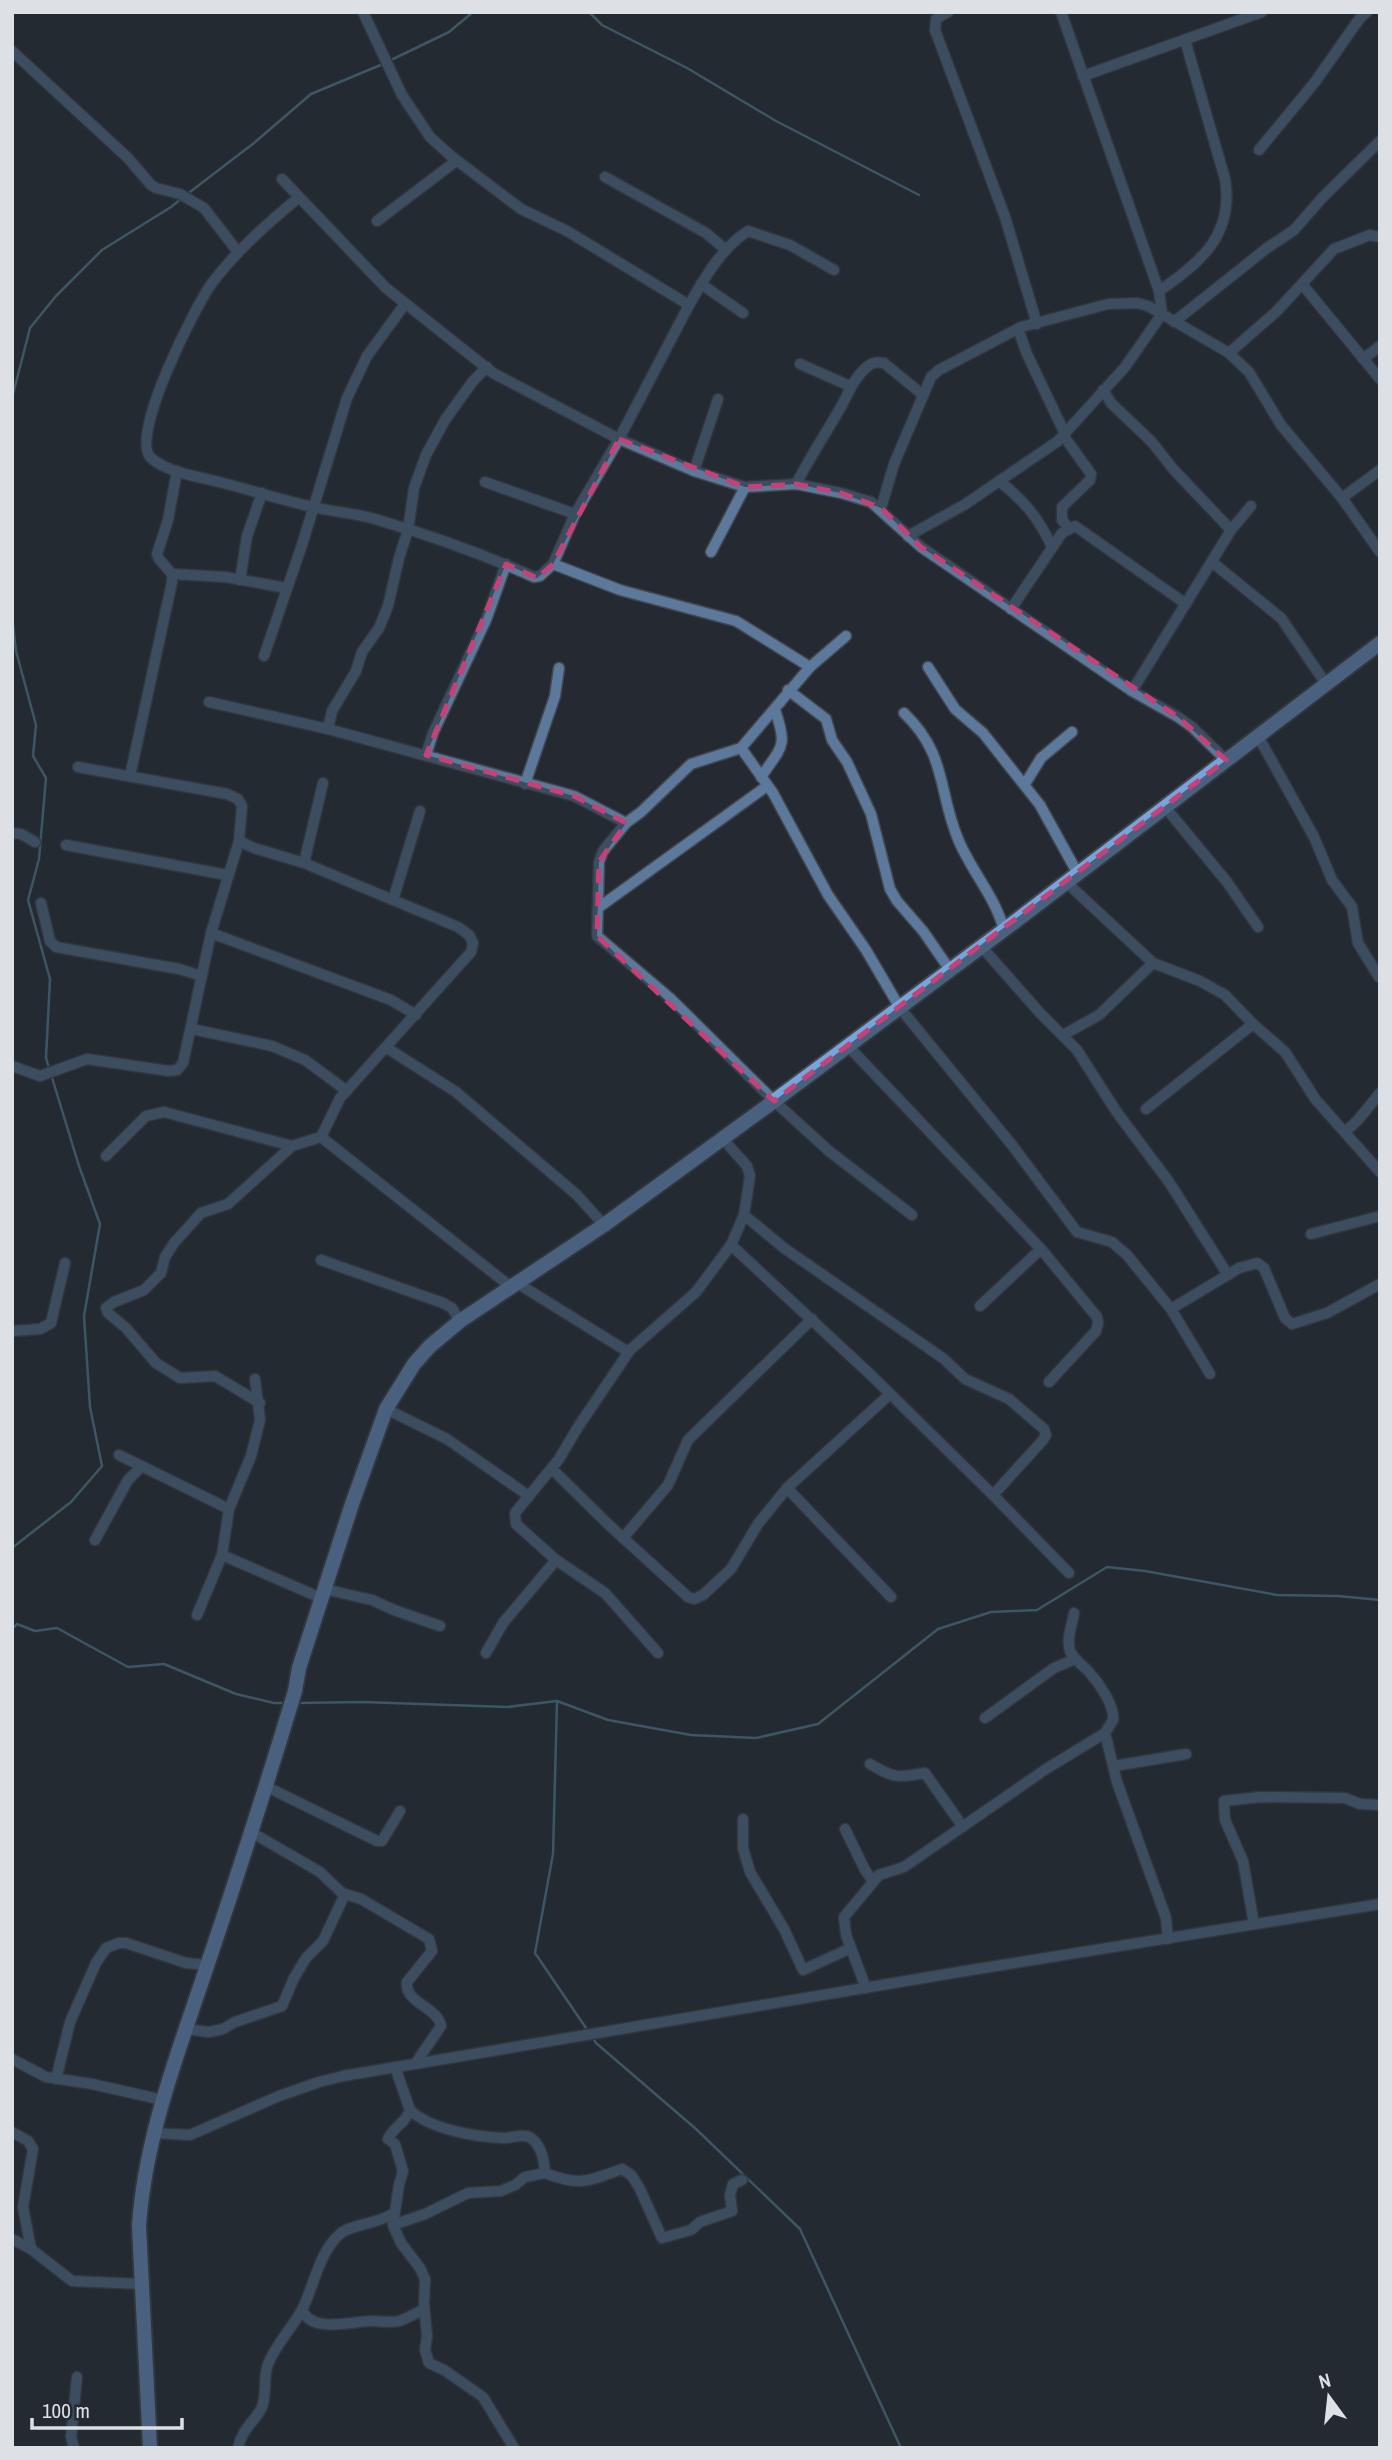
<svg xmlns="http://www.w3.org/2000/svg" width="1392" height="2460" font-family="'Archivo Narrow',sans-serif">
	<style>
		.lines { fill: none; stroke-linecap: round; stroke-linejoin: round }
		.stream { stroke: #5a8d9f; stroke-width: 2.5 }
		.minor-casing { stroke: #42474f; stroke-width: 13 }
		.secondary-casing { stroke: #42474f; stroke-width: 18 }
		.minor { stroke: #5c789a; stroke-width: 10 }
		.secondary { stroke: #77a4db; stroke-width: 14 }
		.marked { fill: none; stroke: #c74077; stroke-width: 5; stroke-dasharray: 14 9; stroke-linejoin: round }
	</style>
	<rect width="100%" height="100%" fill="#252a32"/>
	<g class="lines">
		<g class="stream">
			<polyline points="589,12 602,25 687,68 776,121 919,195"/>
			<polyline points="389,61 449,32 473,12"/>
			<polyline points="186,195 254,143 311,94 383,64"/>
			<polyline points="12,398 30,328 56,296 102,250 171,207 181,199"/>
			<polyline points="12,617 16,651 36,725 33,756 46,778 39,859 28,900 50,979 46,1058 79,1166 100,1224 84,1316 90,1407 102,1466 71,1502 12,1548"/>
			<polyline points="12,1629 17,1624 35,1631 57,1628 128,1667 164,1664 236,1694 274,1703 286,1703"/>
			<polyline points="557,1702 553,1854 535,1953 588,2031"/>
			<polyline points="296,1703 363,1702 507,1707 557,1701 608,1720 691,1735 756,1738 818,1724 938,1629 991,1612 1037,1610 1107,1567 1145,1571 1277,1595 1338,1596 1380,1600"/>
			<polyline points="592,2036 596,2043 696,2129 800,2229 901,2448"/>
		</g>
		<defs>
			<g id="minor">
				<polyline points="363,12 402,95 430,137 451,156 521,209 567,231 689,305"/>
				<polyline points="948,12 936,19 935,30 1005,217 1037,324"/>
				<polyline points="12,51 128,158 151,185 156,188 180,194 204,208 238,252"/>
				<polyline points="1083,76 1262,12"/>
				<polyline points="1259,150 1315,82 1360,18 1367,12"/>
				<polyline points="605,177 706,233 726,250"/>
				<polyline points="282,179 386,288 493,373 619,439 694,471 745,487 796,484 841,493 871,502 921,547 1132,691 1178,717 1192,727 1226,760"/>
				<path d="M298 198C267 224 237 250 212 283 196 305 128 438 151 458 167 472 195 476 215 481 248 489 280 500 313 507 333 512 355 513 375 519 429 535 483 554 534 577L540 576 553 564 575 514 619 439 689 305C704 279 722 247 748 231L790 245 834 270"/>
				<polyline points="377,221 456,161"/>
				<polyline points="701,284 743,313"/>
				<polyline points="1302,284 1380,379"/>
				<path d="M1159 291C1202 262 1234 234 1225 179L1185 40"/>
				<polyline points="1174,322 1267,248 1294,230 1323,197 1380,141"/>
				<polyline points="1018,329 1027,354 1065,434"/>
				<polyline points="1229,353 1276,312 1334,249 1370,235 1380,237"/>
				<polyline points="1363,359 1380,346"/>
				<polyline points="800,364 850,386"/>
				<polyline points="1103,390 1111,403 1151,441 1174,470 1231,530"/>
				<polyline points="1063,435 1091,474 1090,480 1062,507 1062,520 1069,528"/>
				<polyline points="694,471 718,399"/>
				<path d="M999 481C1025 501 1039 519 1052 547"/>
				<polyline points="485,482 575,514"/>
				<path d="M796 484C809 459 824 436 838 412 848 396 852 379 868 366 873 362 877 362 884 363L923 395"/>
				<polyline points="1342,498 1380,470"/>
				<polyline points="881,508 894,464 931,377 939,370 1021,327 1108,304 1137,303 1148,306 1229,353 1249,372 1281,425 1342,498 1380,552"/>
				<polyline points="908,536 964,505 1058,441 1125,367 1162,314 1159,291 1061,12"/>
				<polyline points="711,552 745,487"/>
				<polyline points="1212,562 1281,618 1326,684"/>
				<polyline points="553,564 620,590 736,621 810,667"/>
				<polyline points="172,574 226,577 286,588"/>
				<polyline points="240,580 247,536 262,493"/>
				<polyline points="1011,609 1062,533 1075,526 1186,604"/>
				<polyline points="846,636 810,667 741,748 691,764 641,812 626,823 603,851 599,862 597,936 671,999 774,1101 829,1151 912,1215"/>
				<polyline points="264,656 302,545 347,398 367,356 405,304"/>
				<polyline points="928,667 955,709 983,733 1040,805 1078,874"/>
				<polyline points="788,690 826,719 832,740 847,762 871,814 890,889 897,901 923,931 950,970"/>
				<polyline points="1132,691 1231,530 1251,506"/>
				<polyline points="209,702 328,729 574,796 626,823"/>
				<path d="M904 713C947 754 938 791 958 839 971 871 995 896 1004 930"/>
				<polyline points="328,729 332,711 356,671 362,652 379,628 388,606 399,558 408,530 414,488 426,455 445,420 473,381 487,367"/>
				<polyline points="1258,736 1314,837 1332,880 1352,907 1358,943 1379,977"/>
				<polyline points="741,748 773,793 828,895 866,950 900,1008 1012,1145 1077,1232 1112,1242 1127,1255 1171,1309 1210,1374"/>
				<polyline points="426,755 433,733 486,620 506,564"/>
				<polyline points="130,776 172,582 172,574 159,559 157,554 168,520 177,471"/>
				<path d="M761 777C782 746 788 747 775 710"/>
				<polyline points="525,784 555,696 559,668"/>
				<polyline points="1025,784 1041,758 1072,732"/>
				<polyline points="1165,807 1227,882 1258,927"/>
				<polyline points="12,833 21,834 35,842"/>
				<polyline points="239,841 254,848 304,863 458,927 469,935 473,943 471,952 340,1098 321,1137 292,1146 228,1204 201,1213 174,1243 165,1257 161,1273 144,1290 114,1302 106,1308 108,1313 126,1328 156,1363 180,1378 215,1376 260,1403"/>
				<polyline points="66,845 227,875"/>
				<polyline points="304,863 323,783"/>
				<polyline points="1066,882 1153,963 1200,981 1225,995 1253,1024 1285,1052 1316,1100 1380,1172"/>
				<polyline points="393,900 420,811"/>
				<polyline points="41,903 50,941 56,947 179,969 202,976"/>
				<polyline points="598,908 767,786"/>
				<polyline points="211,933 391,1000 416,1015"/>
				<polyline points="981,946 1040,1013 1077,1050 1116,1111 1169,1182 1228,1275"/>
				<polyline points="192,1029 272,1046 305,1060 347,1091"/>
				<polyline points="1063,1035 1099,1015 1153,963"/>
				<polyline points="848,1046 1041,1249 1097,1317 1098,1323 1096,1331 1049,1382"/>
				<polyline points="387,1048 456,1092 577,1195 604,1225"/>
				<polyline points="12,1066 40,1076 87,1059 169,1071 177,1070 183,1063 211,933 239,841 242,806 238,799 227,794 78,767"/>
				<polyline points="1146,1109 1253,1024"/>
				<polyline points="1345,1132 1358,1120 1380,1093"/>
				<polyline points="321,1137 511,1287"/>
				<polyline points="106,1156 146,1116 164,1112 292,1146"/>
				<polyline points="744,1215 784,1248 944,1359 965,1379 1009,1399 1044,1429 1046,1435 1043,1440 993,1495"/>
				<polyline points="1311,1234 1380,1216"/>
				<polyline points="731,1245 872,1376 993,1495 1069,1573"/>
				<polyline points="321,1260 443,1303 452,1308 460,1321"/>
				<polyline points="517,1283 625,1350 630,1350"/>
				<polyline points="980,1306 1041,1249"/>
				<polyline points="1171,1309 1239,1268 1257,1263 1264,1268 1285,1318 1292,1324 1327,1313 1380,1284"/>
				<polyline points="12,1331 40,1329 51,1323 65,1263"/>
				<polyline points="386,1409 447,1439 529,1496"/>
				<polyline points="119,1455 229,1509"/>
				<polyline points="552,1469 609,1525 688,1597 694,1599 703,1595 731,1569 758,1524 787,1488 889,1395"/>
				<polyline points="787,1488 891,1597"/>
				<polyline points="623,1538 668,1485 688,1440 812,1319"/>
				<polyline points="95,1540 128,1480 142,1466"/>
				<polyline points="222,1555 321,1598"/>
				<polyline points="324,1589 372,1600 394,1610 440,1626"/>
				<polyline points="197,1615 222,1555 229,1509 251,1456 260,1420 255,1379"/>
				<polyline points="486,1653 503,1623 556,1560"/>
				<polyline points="658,1653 605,1593 556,1560 516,1524 515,1513 559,1459 578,1427 630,1350 696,1292 731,1245 744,1215 750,1176 747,1166 722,1138"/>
				<polyline points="985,1718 1054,1668 1075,1659"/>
				<polyline points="1105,1733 1117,1782 1166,1918 1168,1939"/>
				<path d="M870 1764C893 1778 898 1778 925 1773L963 1827"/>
				<polyline points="1114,1766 1186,1754"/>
				<polyline points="265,1786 377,1841 382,1841 400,1811"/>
				<polyline points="743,1819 743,1848 750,1872 784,1929 803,1970 851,1948"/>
				<polyline points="845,1829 865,1870 873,1881"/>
				<path d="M251 1832 320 1872 342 1893 361 1899 429 1939 432 1951 407 1982C404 2003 438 2007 441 2026L415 2064"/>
				<polyline points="1254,1924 1243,1861 1225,1820 1224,1801 1260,1797 1345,1798 1360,1804 1380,1805"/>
				<path d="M866 1988 846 1935 844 1917 879 1875 904 1867 1046 1769 1105 1733 1113 1720C1115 1706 1099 1683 1089 1672 1083 1665 1074 1660 1070 1651 1066 1640 1072 1625 1074 1613"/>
				<polyline points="186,2029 209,2032 223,2029 235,2022 282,2006 294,1978 306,1958 323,1941 345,1894"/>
				<polyline points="12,2059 46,2077 92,2084 163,2100"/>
				<path d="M395 2067 410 2110C406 2123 393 2127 388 2139L395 2144 403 2171 399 2185 393 2225 401 2243 420 2268 425 2279 424 2304 427 2336 425 2350 429 2363 444 2370 483 2397 514 2448"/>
				<polyline points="56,2079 70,2022 96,1963 106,1948 119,1943 126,1943 186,1963 207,1965"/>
				<path d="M410 2110C431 2130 477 2137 504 2138 512 2138 524 2133 531 2138 542 2146 544 2161 545 2173 581 2187 588 2181 622 2169L631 2175 639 2187 662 2238 691 2230 700 2222 732 2211 730 2195 733 2184 742 2180"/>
				<polyline points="12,2132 28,2141 33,2149 23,2207 31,2249"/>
				<polyline points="154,2133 190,2135 279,2096 319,2082 343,2076 965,1971 1380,1904"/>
				<polyline points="393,2225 425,2214 468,2193 501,2191 515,2185 525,2177 545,2173"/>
				<polyline points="12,2239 31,2249 72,2281 141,2284"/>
				<path d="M302 2310C312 2334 353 2321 372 2321 381 2321 391 2323 399 2321 408 2318 416 2313 424 2309"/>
				<polyline points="74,2448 71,2437 77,2377"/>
				<path d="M238 2448C242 2428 255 2422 262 2407 267 2394 263 2377 268 2364 276 2344 292 2328 302 2310 314 2286 319 2252 340 2234 351 2224 379 2224 394 2213"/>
			</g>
			<path id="secondary" d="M150 2448 139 2226C145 2137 178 2053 206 1969 237 1877 267 1784 295 1691L299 1668 352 1504 386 1409 414 1364 430 1346 460 1321 604 1225 774 1101 1004 930 1380 643"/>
		</defs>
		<use href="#minor" class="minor-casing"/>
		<use href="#secondary" class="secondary-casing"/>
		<use href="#minor" class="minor"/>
		<use href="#secondary" class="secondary"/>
	</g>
	<path d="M0 0H1392V2460H0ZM619 439 745 487 796 484 841 493 881 508 921 547 1178 717 1226 760 774 1101 597 936 599 862 626 823 574 796 426 755 506 564 537 578 553 564Z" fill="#252a32" fill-opacity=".55" fill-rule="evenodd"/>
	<path class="marked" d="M619 439 745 487 796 484 841 493 881 508 921 547 1178 717 1226 760 774 1101 597 936 599 862 626 823 574 796 426 755 506 564 537 578 553 564Z"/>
	<rect width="1392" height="2460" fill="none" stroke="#dde1e6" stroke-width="28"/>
	<g transform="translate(1329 2397) rotate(345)" stroke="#252a32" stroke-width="5" paint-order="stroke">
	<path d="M0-5L12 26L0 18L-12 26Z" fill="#dde1e6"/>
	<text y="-10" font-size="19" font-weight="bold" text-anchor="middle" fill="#dde1e6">N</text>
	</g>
	<path d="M32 2418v10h150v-10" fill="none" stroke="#dde1e6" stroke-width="3.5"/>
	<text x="42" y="2418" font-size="21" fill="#dde1e6" stroke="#252a32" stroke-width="5" paint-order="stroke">100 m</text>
</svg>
